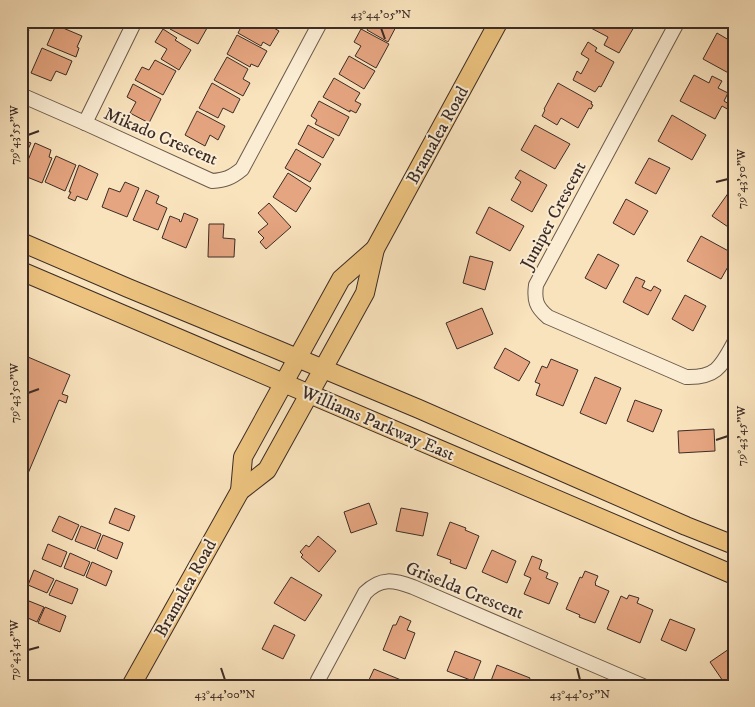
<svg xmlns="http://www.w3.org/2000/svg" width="755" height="707" font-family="'IM FELL DW Pica',serif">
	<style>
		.building { fill: #e5a580; stroke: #3c2c26 }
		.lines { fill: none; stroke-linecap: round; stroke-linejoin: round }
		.minor-casing { stroke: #6b5a4c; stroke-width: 16 }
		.major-casing { stroke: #3c2c26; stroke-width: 20 }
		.minor { stroke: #fbedd4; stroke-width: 14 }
		.major { stroke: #ecc27e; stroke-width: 18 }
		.ticks { fill: none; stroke: #3c2c26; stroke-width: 2 }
		.labels { text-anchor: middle; stroke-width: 4; stroke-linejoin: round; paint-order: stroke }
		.street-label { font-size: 18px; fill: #3c2c26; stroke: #fbedd4 }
		.neatline { fill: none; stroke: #3c2c26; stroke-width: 2 }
		.ticks-label { font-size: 12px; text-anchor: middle; fill: #3c2c26 }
	</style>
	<rect width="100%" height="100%" fill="#f9e3bd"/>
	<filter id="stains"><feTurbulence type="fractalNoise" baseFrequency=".004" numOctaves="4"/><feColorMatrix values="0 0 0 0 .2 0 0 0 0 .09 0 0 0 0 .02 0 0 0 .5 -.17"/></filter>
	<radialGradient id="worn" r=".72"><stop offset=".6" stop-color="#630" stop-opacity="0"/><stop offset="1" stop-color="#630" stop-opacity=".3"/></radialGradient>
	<g class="building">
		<polygon points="69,21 87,21 84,28"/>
		<polygon points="174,21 211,21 198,44 170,29"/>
		<polygon points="244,21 262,21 279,31 270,46 263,42 261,46 238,33"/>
		<polygon points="372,21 399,21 388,42 367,30"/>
		<polygon points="592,21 639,21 635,28 634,27 619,53 604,45 608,37 589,27"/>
		<polygon points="56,25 82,36 77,47 79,48 76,57 47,45"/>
		<polygon points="21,27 29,30 21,47"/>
		<polygon points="163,29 177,38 175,40 191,50 179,70 161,59 167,49 155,42"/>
		<polygon points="361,29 389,44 376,68 355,56 361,46 354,42"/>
		<polygon points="717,33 734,43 734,76 703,59"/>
		<polygon points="237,35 267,51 258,67 251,64 250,67 227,54"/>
		<polygon points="588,42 597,48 595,51 614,62 601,87 599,86 595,92 573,80 577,71 581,74 589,59 581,54"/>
		<polygon points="42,48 72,61 66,75 56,71 51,81 31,73"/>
		<polygon points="349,56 375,71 364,89 339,74"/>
		<polygon points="227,57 248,69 243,79 250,83 243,96 214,80"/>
		<polygon points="155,60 176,71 163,95 135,80 142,67 149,70"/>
		<polygon points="694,75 709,83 712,76 722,81 718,88 728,93 724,101 732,106 729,110 722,106 715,119 680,101"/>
		<polygon points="334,78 360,93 355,101 361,104 356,113 350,110 350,112 323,97"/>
		<polygon points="212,83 240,99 233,113 223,108 218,118 199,108"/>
		<polygon points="558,83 592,102 591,104 593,105 591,109 589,108 578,128 561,118 557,125 542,116 545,110 544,109"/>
		<polygon points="133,84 161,99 149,123 130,113 136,102 127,97"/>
		<polygon points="319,101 349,117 339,136 315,124 317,120 311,116"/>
		<polygon points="197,111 225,126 218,140 210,135 205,146 185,135"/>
		<polygon points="672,115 706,135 692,160 658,141"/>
		<polygon points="308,125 334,139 323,158 298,144"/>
		<polygon points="535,125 570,144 555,169 521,150"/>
		<polygon points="21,139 31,143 21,164"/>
		<polygon points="35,143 51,150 49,157 52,158 42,183 22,175"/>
		<polygon points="296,149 321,164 310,182 285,168"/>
		<polygon points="56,156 76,165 65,191 45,182"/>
		<polygon points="649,158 670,168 656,194 635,183"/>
		<polygon points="79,165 98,174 87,200 77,196 75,201 68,198 71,192 69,192"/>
		<polygon points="520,170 547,185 532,212 511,200 521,182 515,178"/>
		<polygon points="288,173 311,188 296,212 273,197"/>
		<polygon points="125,182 139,188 127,217 102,207 109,188 120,192"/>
		<polygon points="734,187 734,231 712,216 729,192 730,192"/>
		<polygon points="146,190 159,196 156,203 167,208 158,230 133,220"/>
		<polygon points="626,199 648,211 634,235 613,223"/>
		<polygon points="269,203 291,227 266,249 260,242 264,238 258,232 268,224 258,213"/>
		<polygon points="489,207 524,226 510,251 476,233"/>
		<polygon points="184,213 198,219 186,248 162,238 170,216 180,220 179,221 181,222"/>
		<polygon points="209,224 224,224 223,238 235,239 234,257 208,257"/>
		<polygon points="701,236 734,254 734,256 721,279 687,261"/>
		<polygon points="598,254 619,265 606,289 585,278"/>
		<polygon points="470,256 493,262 485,290 463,283"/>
		<polygon points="636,277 645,281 642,287 651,291 654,286 661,290 648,315 623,302"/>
		<polygon points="685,295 706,306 693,331 672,319"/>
		<polygon points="482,308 493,334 457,349 446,323"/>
		<polygon points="505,348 530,362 519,381 494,368"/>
		<polygon points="21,354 70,375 62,394 68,396 66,403 59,400 21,490"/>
		<polygon points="551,359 578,370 563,406 536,395 540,384 535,382 542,366 547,368"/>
		<polygon points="595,377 621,388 606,424 580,413"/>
		<polygon points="635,400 662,410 653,432 627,421"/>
		<polygon points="714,429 715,451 679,453 678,431"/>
		<polygon points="369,503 377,524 351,533 344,512"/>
		<polygon points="115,508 135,516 129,531 109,523"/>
		<polygon points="401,508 428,513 423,536 396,531"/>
		<polygon points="59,516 79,525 72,540 52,531"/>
		<polygon points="450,522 466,528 465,530 479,536 466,569 450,563 451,560 437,555"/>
		<polygon points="81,526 101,534 95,549 75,541"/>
		<polygon points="103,535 123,543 117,559 97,550"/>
		<polygon points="318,536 336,551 319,572 301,557 303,555 300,552 306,545 309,547"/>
		<polygon points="48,544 67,552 61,567 42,559"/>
		<polygon points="492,550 516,561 507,583 482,572"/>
		<polygon points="70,553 90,562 84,576 64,568"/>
		<polygon points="532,556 542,560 539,569 548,573 546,578 558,583 549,604 524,594 531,578 524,575"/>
		<polygon points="92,562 112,571 106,586 86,577"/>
		<polygon points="34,570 54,579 47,593 28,585"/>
		<polygon points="585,571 598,576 595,583 596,584 595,585 609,591 595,623 579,617 580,615 566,609 580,577 582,578"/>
		<polygon points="291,577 322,595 305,621 274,603"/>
		<polygon points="56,580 78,589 72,604 49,595"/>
		<polygon points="629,595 639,598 637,603 653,610 640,643 607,629 621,596 627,599"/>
		<polygon points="24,599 44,607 37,622 21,615 21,605"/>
		<polygon points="45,607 66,616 60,632 38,623"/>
		<polygon points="400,616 411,621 407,630 415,633 405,659 383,650 393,625 396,625"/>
		<polygon points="670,619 695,629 686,651 661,640"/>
		<polygon points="274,625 295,635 283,659 262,649"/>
		<polygon points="729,649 734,656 734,678 725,684 710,662"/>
		<polygon points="455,651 481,661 473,681 447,671"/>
		<polygon points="497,665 530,678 527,686 489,686"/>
		<polygon points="374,669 406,682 405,686 363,686 365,681 368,682"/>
	</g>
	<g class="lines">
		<defs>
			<g id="minor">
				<path d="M678 21 536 285C534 300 536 307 548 317L686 377C716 378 721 367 734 343"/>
				<path d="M21 95 85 123 212 181C225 180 231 178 242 169L321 21"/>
				<polyline points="85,123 135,21"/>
				<path d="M318 680 365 593C381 577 394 580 413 587L643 686"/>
			</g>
			<g id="major">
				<polyline points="21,242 128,288 271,347 419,409 686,526 734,545"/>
				<polyline points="21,271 734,575"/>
				<polyline points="240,491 243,457 341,279 375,249"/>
				<polyline points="131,686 240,491 267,470 323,369 365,293 375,249 499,21"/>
			</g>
		</defs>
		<use href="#minor" class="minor-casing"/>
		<use href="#major" class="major-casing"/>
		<use href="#minor" class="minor"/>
		<use href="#major" class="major"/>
	</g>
	<path class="ticks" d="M381 28 385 39M28 135 39 131M716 182 728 179M28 393 39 389M716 440 728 436M28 650 39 647M221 668 225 680M577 668 580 680"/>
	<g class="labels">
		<g class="street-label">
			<text transform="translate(437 135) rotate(-61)" y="6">Bramalea Road</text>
			<text transform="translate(161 136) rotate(23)" y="6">Mikado Crescent</text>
			<text transform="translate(553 215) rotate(-62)" y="6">Juniper Crescent</text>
			<text transform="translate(378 423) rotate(23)" y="6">Williams Parkway East</text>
			<text transform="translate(185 588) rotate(-61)" y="6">Bramalea Road</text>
			<text transform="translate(465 590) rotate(22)" y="6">Griselda Crescent</text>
		</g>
	</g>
	<rect width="755" height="707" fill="none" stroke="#f9e3bd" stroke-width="55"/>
	<rect x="28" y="28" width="700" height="652" class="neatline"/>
	<g class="ticks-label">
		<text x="381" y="18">43°44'05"N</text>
		<text transform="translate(14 135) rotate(-90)" y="4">79°43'55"W</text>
		<text transform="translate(741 179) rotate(-90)" y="4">79°43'50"W</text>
		<text transform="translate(14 393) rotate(-90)" y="4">79°43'50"W</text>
		<text transform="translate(741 436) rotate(-90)" y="4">79°43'45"W</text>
		<text transform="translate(14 650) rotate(-90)" y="4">79°43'45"W</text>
		<text x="225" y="698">43°44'00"N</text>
		<text x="580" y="698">43°44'05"N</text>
	</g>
	<rect width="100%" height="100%" filter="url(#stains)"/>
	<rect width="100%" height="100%" fill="url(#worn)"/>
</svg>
